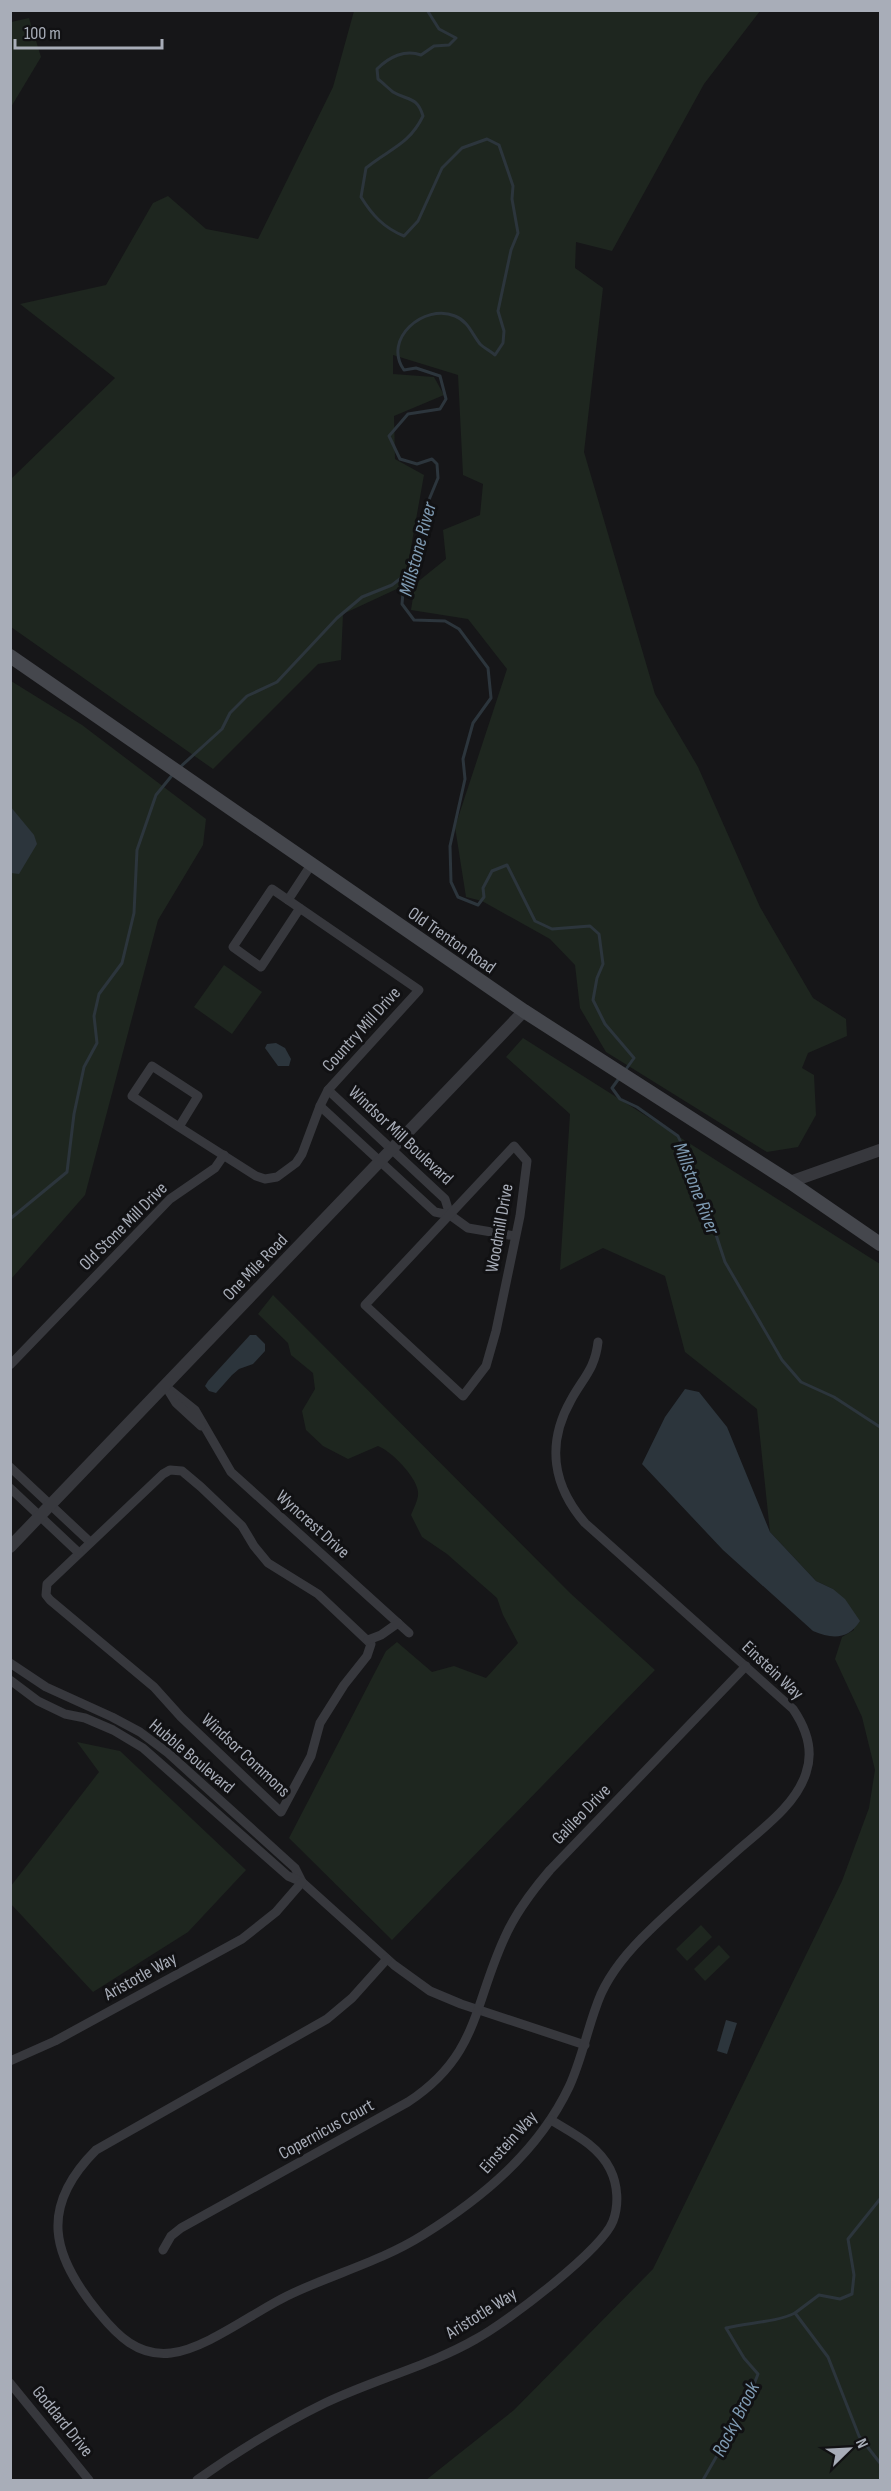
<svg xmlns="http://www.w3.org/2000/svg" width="891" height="2491" font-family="'Sofia Sans Condensed',sans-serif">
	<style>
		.green { fill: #1e261f }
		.water { fill: #2c353c }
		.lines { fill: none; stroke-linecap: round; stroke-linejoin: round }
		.stream { stroke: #2c353c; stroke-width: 3 }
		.minor { stroke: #37383d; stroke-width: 9 }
		.tertiary { stroke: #37383d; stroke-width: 12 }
		.secondary { stroke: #45474d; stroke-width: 14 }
		.labels { text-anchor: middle; stroke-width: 6; stroke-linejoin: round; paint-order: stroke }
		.street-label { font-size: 18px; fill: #a8adb8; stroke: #111113 }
		.water-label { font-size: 20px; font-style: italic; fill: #7f9bb3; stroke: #111113 }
	</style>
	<rect width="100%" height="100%" fill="#161618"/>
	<g class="green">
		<polygon points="354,11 760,11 704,84 612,251 576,242 575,268 603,288 584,452 655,694 698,767 760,907 813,998 846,1019 847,1036 808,1053 802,1068 814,1075 816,1115 798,1147 767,1152 606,1052 580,1008 575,965 550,939 482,901 466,897 455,827 507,669 468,619 411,610 415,584 446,559 443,530 480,515 483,484 463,475 458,375 393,355 393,374 434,377 444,395 394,416 395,459 424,475 408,564 401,587 343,614 341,660 318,664 213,769 11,627 11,479 115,378 20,304 106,285 153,203 168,196 206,229 258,239 333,87"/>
		<polygon points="29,18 41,57 11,107 11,22"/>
		<polygon points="11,681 82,725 206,819 203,845 158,920 85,1195 11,1279"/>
		<polygon points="224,965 262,992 232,1034 194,1007"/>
		<polygon points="523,1038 880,1264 880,2480 426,2480 514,2410 653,2269 842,1881 869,1808 875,1770 862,1717 835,1659 842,1637 854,1630 833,1589 816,1581 770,1532 757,1409 685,1352 665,1276 603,1248 560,1270 570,1114 506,1057"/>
		<path d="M273 1295 570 1593 655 1670 392 1940 289 1838 386 1651 397 1642 432 1672 454 1666 486 1678 518 1643 503 1615 497 1598 447 1554 422 1537 411 1515C413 1509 419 1499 418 1492 417 1477 391 1451 378 1446L348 1459 323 1446 306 1430 302 1411 315 1389 313 1373 291 1355 288 1343 258 1314Z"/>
		<polygon points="77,1742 120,1751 246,1870 188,1932 93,1992 11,1904 11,1886 99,1772"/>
		<polygon points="701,1925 712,1937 687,1961 676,1949"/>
		<polygon points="719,1945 730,1957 705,1981 694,1969"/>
	</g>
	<g class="water">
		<polygon points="10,806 34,835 37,844 19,874 11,873"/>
		<polygon points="276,1043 285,1048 291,1059 289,1066 278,1066 265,1048 267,1044"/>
		<polygon points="250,1335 256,1335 265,1344 265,1351 253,1364 239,1369 232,1375 216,1393 209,1391 205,1386 208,1381"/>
		<path d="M685 1389 699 1392 727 1427 770 1532 816 1581 833 1589 845 1599 860 1621C848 1640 832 1639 813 1631L723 1550 642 1464 665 1417Z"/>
		<polygon points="726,2020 737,2023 727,2054 717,2051"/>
	</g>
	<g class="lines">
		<g class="stream">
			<path d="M427 10 439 29 456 38 449 45 434 46 421 55C405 49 389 57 377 69L378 79C383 83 388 88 393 92 408 101 417 96 423 116 409 145 389 149 366 168L361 197C372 215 384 228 404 236L418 221 442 168 462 148 487 139 499 145 513 186 512 199 518 233 511 250 498 311 504 331 503 343 495 355C490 351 484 348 480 344 472 334 468 321 455 316 424 303 382 339 404 370L416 368 440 376 446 399 440 409 408 414 389 436 400 459 417 464 432 459 437 464 438 478 426 507 414 568 403 592 402 604 414 620 445 621 459 629 488 668 491 698 473 723 463 759 465 779 450 846 451 882 458 897 478 905 484 897 483 888 492 871 507 865 535 921 552 929 590 926 599 934 603 964 597 978 593 1000 605 1024 634 1058 624 1072"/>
			<polyline points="178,769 222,729 230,713 247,696 277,682 337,618 362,597 392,585 414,568"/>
			<polyline points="620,1077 612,1088 620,1099 637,1107 678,1136 700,1186 725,1262 782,1360 801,1382 834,1397 880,1427"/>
			<polyline points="10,1219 67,1172 74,1114 84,1067 97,1043 94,1016 99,994 122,963 134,913 137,850 156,795 174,773"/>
			<polyline points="880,2199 848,2239 854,2275 852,2294 840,2299 819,2295 795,2313 828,2357 859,2436 880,2463"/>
			<path d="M703 2480 746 2405 758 2374 744 2358 726 2328C749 2322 774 2323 795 2313"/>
		</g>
		<g class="minor">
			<polyline points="288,900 311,865"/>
			<polyline points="328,1090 445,1199 450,1215"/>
			<polyline points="320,1106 435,1212 450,1215 468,1228 515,1236"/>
			<polyline points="179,1127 132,1096 152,1066 198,1096 179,1127 256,1176 265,1179 277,1177 296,1163 302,1154 320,1106 328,1090 419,990 272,889 233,947 261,967 300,908"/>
			<polygon points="514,1146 527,1161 520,1216 496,1331 486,1366 463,1396 365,1305"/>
			<polyline points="10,1365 170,1199 215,1168 224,1155"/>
			<polyline points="165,1386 195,1410 231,1472 409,1633"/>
			<polyline points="168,1390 176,1403 201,1426"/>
			<polyline points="10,1467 90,1542"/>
			<polygon points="170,1470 182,1471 201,1487 242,1526 254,1546 268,1563 318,1594 371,1644 367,1656 344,1685 320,1723 311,1756 281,1812 181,1717 154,1687 50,1600 46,1595 47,1584 163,1474"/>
			<polyline points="10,1488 79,1553"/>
			<polyline points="368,1640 381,1635 398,1623"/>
			<polyline points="10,1663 46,1687 112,1717 140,1732 168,1753 295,1868 302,1882"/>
			<polyline points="10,1680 38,1701 65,1714 85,1718 113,1730 143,1748 288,1876 302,1882 394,1965 430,1991 461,2004 585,2045"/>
			<path d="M387 1959 352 1998 327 2019 96 2150C39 2207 51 2255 99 2313 117 2335 138 2357 171 2353 206 2349 254 2312 287 2296 332 2274 380 2262 423 2235 482 2198 538 2152 569 2087 583 2057 588 2024 601 1994 612 1970 631 1948 650 1930 678 1903 708 1877 737 1851 762 1829 796 1805 806 1773 814 1750 806 1728 793 1709L585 1523C553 1486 546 1444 571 1400 583 1378 595 1369 598 1342"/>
			<polyline points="10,2061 55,2041 242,1939 276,1912 302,1882"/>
			<path d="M163 2250 171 2236 181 2228 408 2102C478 2056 473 2007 504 1939 515 1913 532 1891 550 1870L746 1666"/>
			<polyline points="10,2383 89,2480"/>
			<path d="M197 2480C238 2451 280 2425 325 2403 375 2379 429 2366 476 2339 506 2323 602 2250 613 2221 619 2205 618 2185 610 2169 598 2145 572 2133 551 2120"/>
		</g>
		<g class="tertiary">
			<polyline points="790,1182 880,1150"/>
			<polyline points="10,1547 524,1011"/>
		</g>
		<polyline class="secondary" points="10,656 524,1011 790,1182 880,1244"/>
	</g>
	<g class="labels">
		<g class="street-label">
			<text transform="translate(452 940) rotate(35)" y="6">Old Trenton Road</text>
			<text transform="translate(361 1029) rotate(-48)" y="6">Country Mill Drive</text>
			<text transform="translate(401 1135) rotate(43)" y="6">Windsor Mill Boulevard</text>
			<text transform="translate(123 1226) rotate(-45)" y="6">Old Stone Mill Drive</text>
			<text transform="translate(499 1228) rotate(-80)" y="6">Woodmill Drive</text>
			<text transform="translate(255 1267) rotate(-46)" y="6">One Mile Road</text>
			<text transform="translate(313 1524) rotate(42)" y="6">Wyncrest Drive</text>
			<text transform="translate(773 1670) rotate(43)" y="6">Einstein Way</text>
			<text transform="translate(246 1755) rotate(43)" y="6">Windsor Commons</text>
			<text transform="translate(192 1756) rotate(40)" y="6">Hubble Boulevard</text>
			<text transform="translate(581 1814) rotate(-46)" y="6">Galileo Drive</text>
			<text transform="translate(140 1976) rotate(-29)" y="6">Aristotle Way</text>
			<text transform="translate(326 2129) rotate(-29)" y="6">Copernicus Court</text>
			<text transform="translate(508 2142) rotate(-48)" y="6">Einstein Way</text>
			<text transform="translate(481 2313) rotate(-32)" y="6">Aristotle Way</text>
			<text transform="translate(63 2421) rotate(51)" y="6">Goddard Drive</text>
		</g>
		<g class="water-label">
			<text transform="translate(417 549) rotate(-75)" y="7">Millstone River</text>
			<text transform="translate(697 1188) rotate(69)" y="7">Millstone River</text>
			<text transform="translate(735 2419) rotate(-63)" y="7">Rocky Brook</text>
		</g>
	</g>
	<rect width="891" height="2491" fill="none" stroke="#a8adb8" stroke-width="24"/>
	<g transform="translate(849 2449) rotate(66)" stroke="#111113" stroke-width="4.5" paint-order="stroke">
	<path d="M0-4.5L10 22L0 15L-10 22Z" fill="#a8adb8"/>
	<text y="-9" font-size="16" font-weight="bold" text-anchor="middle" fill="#a8adb8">N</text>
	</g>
	<path d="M15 39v9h147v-9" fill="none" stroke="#a8adb8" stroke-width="3"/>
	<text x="24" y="39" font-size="18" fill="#a8adb8" stroke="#111113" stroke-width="4.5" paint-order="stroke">100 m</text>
</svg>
